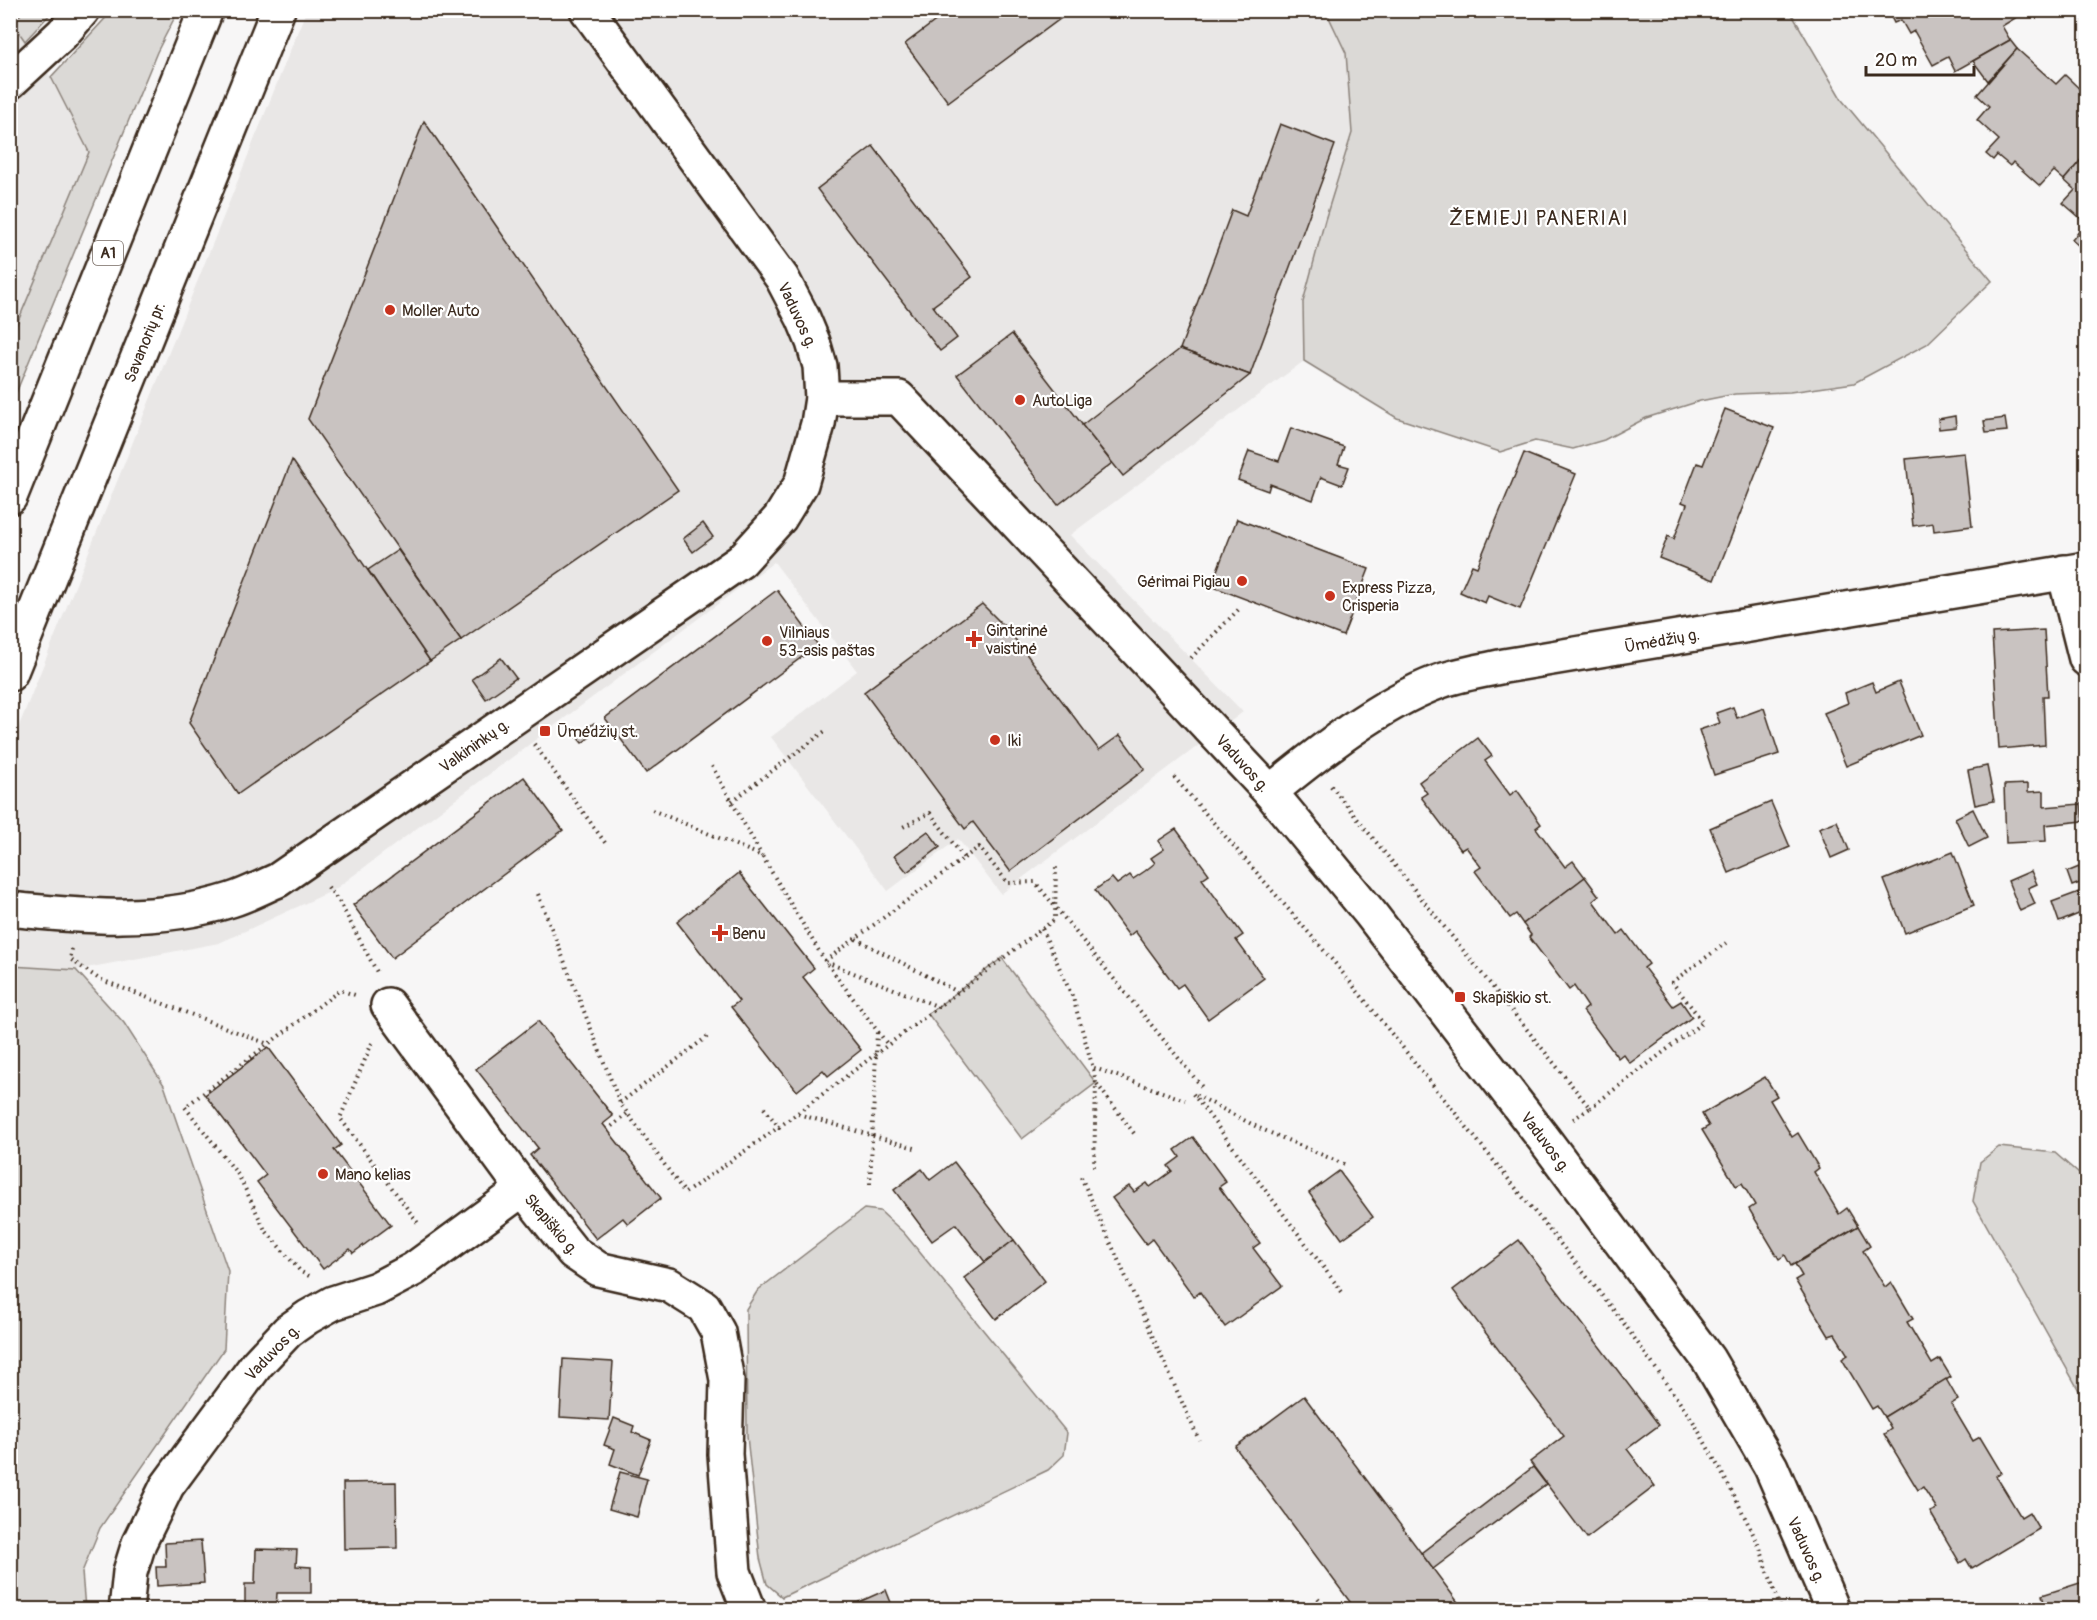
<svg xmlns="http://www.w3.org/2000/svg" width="2097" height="1620" font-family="Pangolin,sans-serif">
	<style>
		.built { fill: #e9e7e6 }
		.green { fill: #dbd9d6; stroke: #8b827a; stroke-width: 1.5 }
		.building { fill: #c9c3c1; stroke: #3b2a1e; stroke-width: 1.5 }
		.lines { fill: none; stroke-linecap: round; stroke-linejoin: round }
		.street-casing { stroke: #3b2a1e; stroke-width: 38 }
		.secondary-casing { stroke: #3b2a1e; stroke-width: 38 }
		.highway-casing { stroke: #3b2a1e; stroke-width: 38 }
		.path { stroke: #3b2a1e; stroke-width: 4; stroke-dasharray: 1.5 4.5; stroke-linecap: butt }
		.street { stroke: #fff; stroke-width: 33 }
		.secondary { stroke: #fff; stroke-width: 33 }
		.highway { stroke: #fff; stroke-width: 33 }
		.poi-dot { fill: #c8321e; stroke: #fff; stroke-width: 2 }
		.labels { text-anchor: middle; stroke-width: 4.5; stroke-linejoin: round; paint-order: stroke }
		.shield { fill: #fff; stroke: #766a62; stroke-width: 1.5 }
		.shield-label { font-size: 15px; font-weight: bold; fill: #3b2a1e }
		.poi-label { font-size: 16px; fill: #3b2a1e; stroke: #fff; text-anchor: start }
		.street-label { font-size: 16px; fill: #3b2a1e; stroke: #fff }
		.quarter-label { font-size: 20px; letter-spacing: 1.5px; fill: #3b2a1e; stroke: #fff }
	</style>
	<rect width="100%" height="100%" fill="#f7f6f6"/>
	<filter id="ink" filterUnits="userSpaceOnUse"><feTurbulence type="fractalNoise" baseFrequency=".0167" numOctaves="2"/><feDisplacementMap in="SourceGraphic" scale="12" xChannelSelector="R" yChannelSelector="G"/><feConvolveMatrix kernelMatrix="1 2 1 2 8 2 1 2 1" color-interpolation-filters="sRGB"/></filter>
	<g filter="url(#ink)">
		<g class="built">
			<polygon points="306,11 1326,11 1346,53 1352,133 1325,220 1303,302 1304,361 1070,535 1243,712 1001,894 958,839 888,891 771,737 857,671 774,562 334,890 219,943 76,970 11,966 10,748"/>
			<polygon points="11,21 51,77 89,152 11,338"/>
		</g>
		<g class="green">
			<polygon points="113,10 178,11 157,52 11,405 11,338 89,152 51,77"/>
			<polygon points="10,11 11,10 53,11 25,41 11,21"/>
			<polygon points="1326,11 1790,11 1842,100 1992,281 1927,344 1854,383 1790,392 1735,394 1700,401 1646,418 1604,440 1573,449 1535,441 1500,452 1397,418 1304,361 1303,302 1325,220 1352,133 1346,53"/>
			<polygon points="1002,958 1096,1083 1022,1139 928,1014"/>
			<polygon points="11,966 76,970 124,1023 164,1085 228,1271 224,1349 100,1528 82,1572 85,1609 11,1609"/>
			<polygon points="1999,1147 2055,1153 2086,1180 2086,1403 1973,1201 1980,1162"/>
			<polygon points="864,1209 880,1211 904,1233 1067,1433 1064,1455 1048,1470 782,1597 767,1584 760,1558 747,1436 746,1309 758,1290"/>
		</g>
		<g class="building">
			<polygon points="950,10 1072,10 948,102 905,44"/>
			<polygon points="1899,10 2014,10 2017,17 2002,26 2010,40 1955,71 1948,57 1933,65 1914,31 1909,34 1901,20 1894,23 1890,15"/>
			<polygon points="2010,40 2017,49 1988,81 1973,61"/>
			<polygon points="2017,49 2056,84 2065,75 2086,95 2086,109 2081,116 2086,120 2086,154 2064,180 2054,171 2040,186 2013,162 2010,166 1997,155 1993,160 1986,154 1999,140 1977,120 1989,106 1977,95"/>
			<polygon points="424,121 678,490 461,640 308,419"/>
			<polygon points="1280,124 1335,145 1250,375 1180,349 1232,210 1246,216"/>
			<polygon points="873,146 972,277 933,306 957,338 940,351 817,189"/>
			<polygon points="2086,154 2086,243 2083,240 2079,246 2072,240 2086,223 2063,203 2075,190 2064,180"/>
			<polygon points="1012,334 1112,463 1058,505 957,375"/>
			<polygon points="1180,349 1250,375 1123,476 1082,425"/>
			<polygon points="1725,409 1774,428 1714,580 1659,558 1668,536 1674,539 1687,504 1682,502 1697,463 1703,465"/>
			<polygon points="1955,416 1956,427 1939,429 1938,419"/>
			<polygon points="2005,418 2007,431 1986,433 1984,421"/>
			<polygon points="1291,428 1344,447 1338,464 1349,467 1342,485 1321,477 1313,500 1270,484 1268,491 1238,480 1249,451 1279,461"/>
			<polygon points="1524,453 1576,474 1520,609 1488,596 1485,603 1460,592 1472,565 1477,567"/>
			<polygon points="1964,453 1972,526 1934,531 1933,523 1913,526 1906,459"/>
			<polygon points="292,460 430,661 238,794 189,723"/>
			<polygon points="1237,519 1369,569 1343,636 1211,586"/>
			<polygon points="703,523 713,537 693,552 683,539"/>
			<polygon points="398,550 461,640 430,661 368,570"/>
			<polygon points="777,590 818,645 646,773 605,718"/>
			<polygon points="982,604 1009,631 1099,750 1120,735 1145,769 1010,871 973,822 965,829 864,692"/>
			<polygon points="2044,630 2048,696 2043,696 2045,745 1999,749 1992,633"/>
			<polygon points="501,658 516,678 486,699 472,679"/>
			<polygon points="1872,682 1876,692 1899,682 1921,735 1846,766 1824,713 1848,703 1845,693"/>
			<polygon points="1733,707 1737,718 1764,708 1779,754 1714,775 1699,730 1720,723 1716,713"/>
			<polygon points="594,723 599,730 582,743 576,736"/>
			<polygon points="1478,738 1492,756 1485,761 1510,795 1517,790 1541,824 1536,828 1565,867 1573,861 1585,877 1523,924 1516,914 1510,918 1475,871 1481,867 1466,847 1461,850 1421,797 1427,793 1419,782"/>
			<polygon points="1987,766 1994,801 1975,805 1968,770"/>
			<polygon points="524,777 563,830 392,958 353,905"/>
			<polygon points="2028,784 2028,792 2044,791 2044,807 2081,804 2083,821 2045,825 2046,841 2006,843 2004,785"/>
			<polygon points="1771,802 1790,847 1729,873 1710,828"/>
			<polygon points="1973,809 1987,838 1969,847 1955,818"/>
			<polygon points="1837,821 1849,850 1831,858 1819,828"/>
			<polygon points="1176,829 1209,874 1202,879 1243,935 1236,940 1264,978 1208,1019 1183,984 1177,988 1135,931 1129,936 1095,890 1112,878 1117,884 1130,875 1133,879 1145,871 1155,863 1151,858 1164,849 1158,841"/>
			<polygon points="928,831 940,847 907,872 894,856"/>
			<polygon points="1953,852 1974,905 1905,933 1884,880"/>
			<polygon points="2079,867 2085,881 2072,886 2067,872"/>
			<polygon points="2031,871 2037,884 2028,888 2035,904 2020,911 2008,881"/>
			<polygon points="739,873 814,968 803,977 861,1050 828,1076 823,1070 797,1091 731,1007 739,1001 677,922"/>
			<polygon points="1585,877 1599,896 1593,901 1618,935 1624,930 1649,964 1644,968 1673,1006 1681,1001 1692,1017 1630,1063 1623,1054 1618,1058 1583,1011 1588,1007 1574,986 1569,990 1529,937 1531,935 1523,924"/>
			<polygon points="2079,892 2086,911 2059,922 2052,902"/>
			<polygon points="538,1021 613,1116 603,1124 661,1198 628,1224 623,1218 596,1239 530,1155 538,1148 476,1069"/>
			<polygon points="268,1047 341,1145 334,1150 391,1225 353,1253 350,1249 323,1269 257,1182 266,1175 205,1095"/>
			<polygon points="1765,1077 1777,1096 1770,1100 1792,1137 1798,1133 1819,1168 1814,1172 1839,1214 1847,1208 1858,1226 1791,1266 1785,1255 1779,1259 1749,1209 1755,1205 1742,1183 1736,1186 1702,1130 1709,1126 1702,1114"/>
			<polygon points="1193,1137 1226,1182 1219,1187 1260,1243 1253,1248 1282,1286 1225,1327 1200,1292 1194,1297 1152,1239 1146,1244 1112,1198 1129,1186 1134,1192 1147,1183 1150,1187 1172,1171 1168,1166 1180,1157 1175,1150"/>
			<polygon points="954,1162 1014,1240 985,1262 956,1224 932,1241 894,1190 922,1169 930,1180"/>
			<polygon points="1339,1171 1373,1217 1342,1239 1309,1193"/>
			<polygon points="1858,1226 1870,1246 1863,1251 1885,1287 1891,1282 1913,1319 1907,1322 1932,1364 1940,1359 1951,1377 1884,1417 1877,1406 1872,1409 1842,1359 1848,1355 1835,1334 1829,1336 1795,1280 1802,1276 1795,1264"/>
			<polygon points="1014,1240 1045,1281 996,1319 964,1278"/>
			<polygon points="1519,1240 1659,1425 1627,1449 1655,1486 1587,1538 1530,1462 1564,1436 1453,1290"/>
			<polygon points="563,1359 613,1362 609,1420 560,1417"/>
			<polygon points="1946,1379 1958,1400 1951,1404 1973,1441 1980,1437 2001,1472 1996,1476 2021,1517 2029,1512 2039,1529 1972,1569 1966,1559 1960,1563 1930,1512 1937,1509 1923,1487 1918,1490 1884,1434 1891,1429 1884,1417"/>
			<polygon points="1304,1396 1463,1609 1463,1610 1356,1610 1235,1447"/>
			<polygon points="614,1418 634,1426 632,1432 651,1440 638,1475 610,1464 615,1449 604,1445"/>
			<polygon points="1533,1467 1546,1484 1433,1569 1421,1553"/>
			<polygon points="620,1472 647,1479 637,1517 609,1509"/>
			<polygon points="396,1482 397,1548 344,1549 343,1483"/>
			<polygon points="201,1541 204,1583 157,1586 156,1567 166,1567 165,1543"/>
			<polygon points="256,1549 297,1550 296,1566 311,1567 311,1593 277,1593 276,1610 245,1610 245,1584 255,1584"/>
			<polygon points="2086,1581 2086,1610 2046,1610 2042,1595"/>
			<polygon points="886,1590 894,1610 841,1610"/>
		</g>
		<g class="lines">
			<defs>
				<g id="street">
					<polyline points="822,398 899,398 1270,792 1370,913 1544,1139 1708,1359 1771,1467 1833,1610"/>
					<polyline points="2064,572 2086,659"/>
					<path d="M1270 792C1318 753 1379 704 1438 682 1459 674 1483 671 1504 666L2086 569"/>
					<polyline points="388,1005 523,1189 573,1252 598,1269 669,1285 704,1307 718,1332 727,1380 725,1454 734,1572 749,1610"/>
					<polyline points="126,1610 130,1572 139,1543 167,1486 257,1364 288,1331 308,1317 333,1303 376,1289 414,1269 523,1189"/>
				</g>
				<g id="secondary">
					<polyline points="10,82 62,34 83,10"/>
					<path d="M10 909C84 917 159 923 231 900 247 895 262 887 278 880L741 561 780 518 801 484 818 424 822 398 820 366 813 342 803 318 782 278 587 10"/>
				</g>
				<g id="highway">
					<polyline points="10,497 206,10"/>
					<polyline points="10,674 278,10"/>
				</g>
			</defs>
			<use href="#street" class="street-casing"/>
			<use href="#secondary" class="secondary-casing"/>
			<use href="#highway" class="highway-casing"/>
			<g class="path">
				<polyline points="10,23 23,10"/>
				<polyline points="1191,658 1239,609"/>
				<polyline points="534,744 606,844"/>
				<polyline points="712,766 762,856"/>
				<polyline points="1174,777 1334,962 1620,1318 1693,1421 1734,1495 1760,1548 1781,1610"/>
				<polyline points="1331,786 1590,1108 1572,1120"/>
				<polyline points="732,801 828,729"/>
				<polyline points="652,810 762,856 825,961 888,1045"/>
				<polyline points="964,858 979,847 1008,883 1035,882 1202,1087"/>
				<polyline points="328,887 340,903 378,974"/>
				<polyline points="538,894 620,1103 685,1193 779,1127"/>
				<polyline points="1042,929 1073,998 1093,1068 1096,1083 1094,1167"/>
				<polyline points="856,939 958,992"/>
				<polyline points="72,949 70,959 99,979 268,1044"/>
				<polyline points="825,961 964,858 930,813 901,828"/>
				<polyline points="826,962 939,1007"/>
				<polyline points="372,1043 340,1118 418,1223"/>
				<polyline points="1094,1068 1185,1100"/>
				<polyline points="1097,1084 1136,1136"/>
				<polyline points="1193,1094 1342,1292"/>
				<polyline points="1196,1095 1259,1128 1346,1165"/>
				<polyline points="620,1103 708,1036"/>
				<polyline points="764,1108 779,1127 1055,919 1056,865"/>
				<polyline points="1590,1108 1703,1022 1672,982 1726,943"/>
				<polyline points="798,1114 918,1149"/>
				<polyline points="607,1130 628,1113"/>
				<polyline points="1081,1177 1199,1440"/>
				<polyline points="870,1184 877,1032"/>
				<polyline points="309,1276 301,1272 265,1230 239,1176 185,1107 340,990 355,995"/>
				<polyline points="1318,1598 1328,1610"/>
			</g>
			<use href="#street" class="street"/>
			<use href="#secondary" class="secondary"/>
			<use href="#highway" class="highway"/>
		</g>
	</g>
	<g class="poi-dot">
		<circle cx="390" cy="310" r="6"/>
		<circle cx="1020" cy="400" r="6"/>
		<circle cx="1242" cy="581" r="6"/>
		<circle cx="1330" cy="596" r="6"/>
		<path d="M971 630h6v6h6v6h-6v6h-6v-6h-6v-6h6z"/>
		<circle cx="767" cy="641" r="6"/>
		<rect x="539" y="725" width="12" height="12" rx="3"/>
		<circle cx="995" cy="740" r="6"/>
		<path d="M717 924h6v6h6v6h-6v6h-6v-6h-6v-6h6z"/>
		<rect x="1454" y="991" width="12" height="12" rx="3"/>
		<circle cx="323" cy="1174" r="6"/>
	</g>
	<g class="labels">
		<rect class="shield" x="93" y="241" width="30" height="24" rx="4.5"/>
		<g class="shield-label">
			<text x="108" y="258">A1</text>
		</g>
		<g class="poi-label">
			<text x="402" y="316">Moller Auto</text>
			<text x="1032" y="406">AutoLiga</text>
			<text x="1230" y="587" text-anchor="end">Gėrimai Pigiau</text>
			<text x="1342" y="593">Express Pizza,<tspan x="1342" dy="18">Crisperia</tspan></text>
			<text x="986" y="636">Gintarinė<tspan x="986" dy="18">vaistinė</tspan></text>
			<text x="779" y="638">Vilniaus<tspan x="779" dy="18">53-asis paštas</tspan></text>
			<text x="557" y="737">Ūmėdžių st.</text>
			<text x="1007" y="746">Iki</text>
			<text x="732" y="939">Benu</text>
			<text x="1472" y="1003">Skapiškio st.</text>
			<text x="335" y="1180">Mano kelias</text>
		</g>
		<g class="street-label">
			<text transform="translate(798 315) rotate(65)" y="6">Vaduvos g.</text>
			<text transform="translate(144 342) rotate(-68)" y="6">Savanorių pr.</text>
			<text transform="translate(1662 640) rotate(-10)" y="6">Ūmėdžių g.</text>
			<text transform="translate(474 745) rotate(-35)" y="6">Valkininkų g.</text>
			<text transform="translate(1243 763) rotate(48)" y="6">Vaduvos g.</text>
			<text transform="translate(1546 1142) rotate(53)" y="6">Vaduvos g.</text>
			<text transform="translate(552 1224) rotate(50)" y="6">Skapiškio g.</text>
			<text transform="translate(272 1352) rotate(-46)" y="6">Vaduvos g.</text>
			<text transform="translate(1807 1550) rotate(66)" y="6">Vaduvos g.</text>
		</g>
		<g class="quarter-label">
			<text x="1539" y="225">ŽEMIEJI PANERIAI</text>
		</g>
	</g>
	<rect width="2097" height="1620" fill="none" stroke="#fff" stroke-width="36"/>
	<rect x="18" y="18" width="2061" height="1584" fill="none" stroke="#3b2a1e" stroke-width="2" filter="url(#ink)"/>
	<path d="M1866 66v9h108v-9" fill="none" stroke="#3b2a1e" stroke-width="3"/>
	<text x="1875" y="66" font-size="18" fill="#3b2a1e" stroke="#ffffff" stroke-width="4.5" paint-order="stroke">20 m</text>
</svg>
